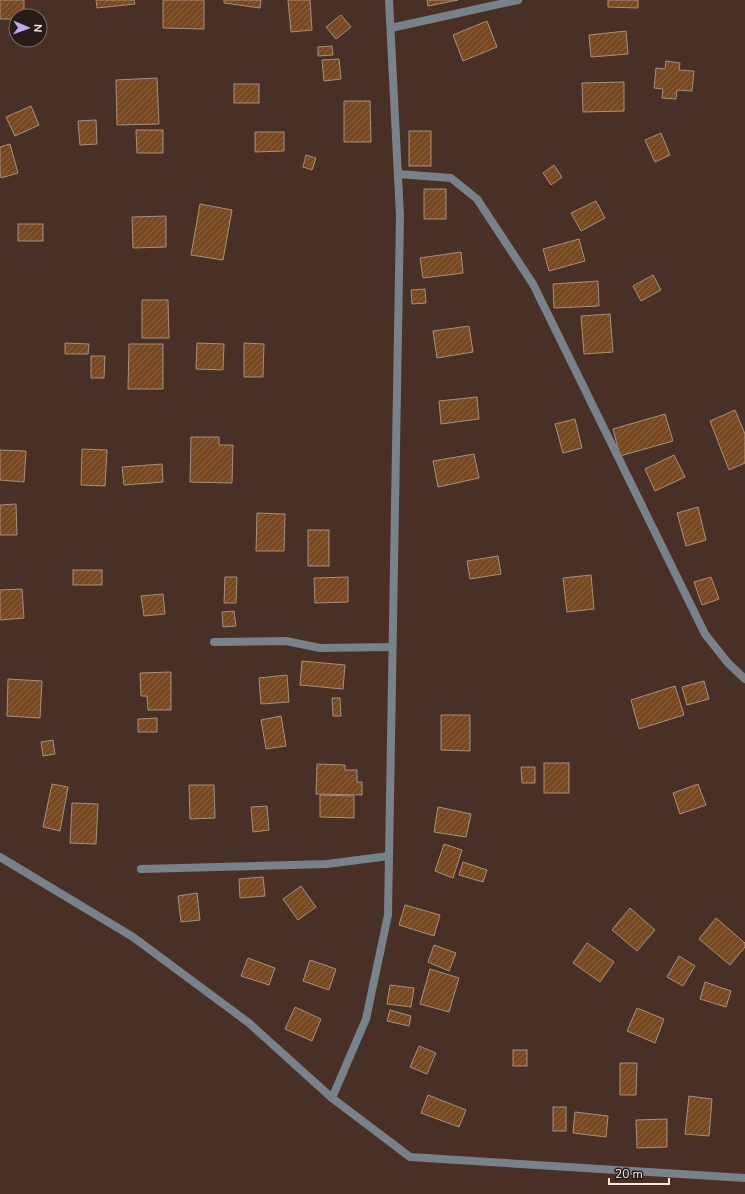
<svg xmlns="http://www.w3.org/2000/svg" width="745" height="1194" font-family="'Nunito Sans',sans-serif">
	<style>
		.building { fill: url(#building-hatch); stroke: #a88f7c }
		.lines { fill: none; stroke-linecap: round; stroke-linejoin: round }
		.minor { stroke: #77828b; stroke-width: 8 }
	</style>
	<defs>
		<pattern id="building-hatch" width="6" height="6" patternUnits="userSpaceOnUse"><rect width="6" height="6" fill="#764923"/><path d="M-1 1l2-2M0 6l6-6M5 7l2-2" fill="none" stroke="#8a6343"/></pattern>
	</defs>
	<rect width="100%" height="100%" fill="#493026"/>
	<g class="building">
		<polygon points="0,0 24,0 24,16 16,16 16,19 0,19"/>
		<polygon points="96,0 134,0 135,4 97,8"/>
		<polygon points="163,0 204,0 204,29 163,28"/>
		<polygon points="224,0 261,0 260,8 224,3"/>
		<polygon points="288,0 310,0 312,30 291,32"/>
		<polygon points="427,0 458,0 428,6"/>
		<polygon points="608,0 638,0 638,8 608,7"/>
		<polygon points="341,15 351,27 336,39 326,27"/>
		<polygon points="487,21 497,47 463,61 453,35"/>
		<polygon points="626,31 628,54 591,57 589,35"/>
		<polygon points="332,46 333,55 318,56 318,47"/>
		<polygon points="339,59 341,79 324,81 322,60"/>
		<polygon points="666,61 680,63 679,70 694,71 692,91 677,90 676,99 662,98 663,89 654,88 656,68 665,69"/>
		<polygon points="157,78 159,124 117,125 116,80"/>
		<polygon points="624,82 624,111 583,112 582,83"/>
		<rect x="234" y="84" width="25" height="19"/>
		<polygon points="344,101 370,101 371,142 344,142"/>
		<polygon points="31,106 39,125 15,136 6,117"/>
		<polygon points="96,120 97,144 80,145 78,121"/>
		<polygon points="136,130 163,130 163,153 137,153"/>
		<rect x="409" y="131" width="22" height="35"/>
		<polygon points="255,132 284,132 284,151 255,152"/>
		<polygon points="661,133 670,155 655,162 645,140"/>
		<polygon points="10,144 18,173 1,178 0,173 0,147"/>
		<polygon points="306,155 316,158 312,170 303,167"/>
		<polygon points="554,165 562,177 551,185 543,173"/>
		<rect x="424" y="189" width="22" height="30"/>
		<polygon points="596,201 605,218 581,231 571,213"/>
		<polygon points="200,204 232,210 223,260 191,255"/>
		<polygon points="166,216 166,247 133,248 132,217"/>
		<rect x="18" y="224" width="25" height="17"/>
		<polygon points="579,239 585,261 549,271 543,249"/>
		<polygon points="461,252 463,273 423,278 420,258"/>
		<polygon points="653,275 661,290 641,301 633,286"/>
		<polygon points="598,281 599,306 554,308 553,284"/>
		<polygon points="425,289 426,303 412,304 411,290"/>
		<polygon points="142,300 168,300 169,338 142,338"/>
		<polygon points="610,314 613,352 584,354 581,316"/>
		<polygon points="469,326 473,352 437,358 433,331"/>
		<polygon points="65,343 89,344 88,354 65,354"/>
		<polygon points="197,343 224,344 223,370 196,369"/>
		<polygon points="244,343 264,344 263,377 244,377"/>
		<polygon points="129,344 163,344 163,389 128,389"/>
		<polygon points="91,356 105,356 104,378 91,378"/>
		<polygon points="477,397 479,419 441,424 439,401"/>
		<polygon points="735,410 745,434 745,463 729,470 710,421"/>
		<polygon points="665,414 673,441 620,456 613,429"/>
		<polygon points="575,419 582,448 563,453 555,424"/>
		<polygon points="191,437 219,437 219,445 233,445 232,483 190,482"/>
		<polygon points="82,449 107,450 105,486 81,485"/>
		<polygon points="0,450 26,451 24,482 0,480"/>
		<polygon points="474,454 479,478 438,487 433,461"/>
		<polygon points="674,455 685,477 655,491 645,469"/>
		<polygon points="162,464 163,482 124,485 122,467"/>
		<polygon points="16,504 17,535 0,535 0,505"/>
		<polygon points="698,507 706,540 686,546 677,513"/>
		<polygon points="257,513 285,514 284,551 256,551"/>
		<rect x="308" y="530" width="21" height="36"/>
		<polygon points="498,556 501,574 470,579 467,561"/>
		<rect x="73" y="570" width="29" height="15"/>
		<polygon points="591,575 594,609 567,612 563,578"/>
		<polygon points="225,577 237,577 236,603 224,603"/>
		<polygon points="348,577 348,602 315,603 314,578"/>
		<polygon points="711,577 719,599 702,605 694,582"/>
		<polygon points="22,589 24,618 0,620 0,590"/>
		<polygon points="163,594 165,614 144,616 141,596"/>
		<polygon points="234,611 236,626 223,627 222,612"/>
		<polygon points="302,661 345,665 343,689 300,685"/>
		<polygon points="171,672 171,710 148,710 147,696 141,696 140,673"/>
		<polygon points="287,675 289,702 261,704 259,678"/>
		<polygon points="8,679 42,681 40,718 7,716"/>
		<polygon points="704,681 709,699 687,705 682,687"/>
		<polygon points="675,686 684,715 639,729 631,700"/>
		<polygon points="332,698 340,698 341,716 333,716"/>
		<polygon points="441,715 470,715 470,751 441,750"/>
		<polygon points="281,716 286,746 266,749 261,720"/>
		<polygon points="157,718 157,732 138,732 138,719"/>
		<polygon points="53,740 55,754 43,756 41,742"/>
		<rect x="544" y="763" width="25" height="30"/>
		<polygon points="317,764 345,765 345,770 357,770 357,782 362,782 362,795 316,794"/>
		<polygon points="521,767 535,767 535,783 522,783"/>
		<polygon points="52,784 68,787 60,831 43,827"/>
		<polygon points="698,784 706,805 680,814 673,793"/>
		<polygon points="189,785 214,785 215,818 190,819"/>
		<polygon points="320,795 354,796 354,818 320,817"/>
		<polygon points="72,803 98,804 96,844 70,843"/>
		<polygon points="267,806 269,830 253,832 251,807"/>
		<polygon points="438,807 471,814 466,837 434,832"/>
		<polygon points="444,844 462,850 453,878 435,871"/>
		<polygon points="463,862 487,870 483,882 459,875"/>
		<polygon points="263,877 265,896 240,898 239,879"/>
		<polygon points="301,886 316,907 298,920 283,899"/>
		<polygon points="197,893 200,920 181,922 178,896"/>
		<polygon points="405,905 440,915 434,936 399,925"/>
		<polygon points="630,908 655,930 637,951 612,930"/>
		<polygon points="716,918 745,943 745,947 730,965 699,939"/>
		<polygon points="587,943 614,962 600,982 573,963"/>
		<polygon points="434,945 456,953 449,971 428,962"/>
		<polygon points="679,956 695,966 683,986 667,977"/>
		<polygon points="248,958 275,968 269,985 241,976"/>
		<polygon points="310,960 336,969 329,990 303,981"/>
		<polygon points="430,969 459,978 449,1012 420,1004"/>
		<polygon points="705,982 731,991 726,1007 700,999"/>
		<polygon points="390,985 414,988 411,1007 387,1004"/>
		<polygon points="295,1007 321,1019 312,1041 285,1029"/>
		<polygon points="637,1008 664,1019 655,1043 627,1031"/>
		<polygon points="390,1010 411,1016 409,1026 387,1021"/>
		<polygon points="419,1046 436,1053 427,1074 410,1067"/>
		<rect x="513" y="1050" width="14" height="16"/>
		<polygon points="620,1063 637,1063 636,1095 620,1095"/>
		<polygon points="428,1095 466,1110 459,1127 421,1113"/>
		<polygon points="689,1096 712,1099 709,1136 685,1134"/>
		<rect x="553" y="1107" width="13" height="24"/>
		<polygon points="575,1112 608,1116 606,1137 573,1133"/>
		<polygon points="667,1119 667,1147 637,1148 636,1120"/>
	</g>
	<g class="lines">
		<g class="minor">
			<polyline points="391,28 518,0"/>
			<polyline points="398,174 451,178 477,199 533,284 705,634 728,663 745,679"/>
			<polyline points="214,642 286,641 320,648 392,647"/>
			<polyline points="0,857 133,937 249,1023 332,1098 410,1157 745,1178"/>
			<polyline points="141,869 327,864 389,856"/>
			<polyline points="332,1098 366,1019 388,915 400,216 389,0"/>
		</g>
	</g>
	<g transform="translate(28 28) rotate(92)"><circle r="19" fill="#271b17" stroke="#7b6d68"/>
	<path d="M0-3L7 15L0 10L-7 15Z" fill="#c2a8f3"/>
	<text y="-6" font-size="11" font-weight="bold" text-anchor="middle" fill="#f9e8e2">N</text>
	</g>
	<path d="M609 1178v6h60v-6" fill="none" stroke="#f9e8e2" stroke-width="2"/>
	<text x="615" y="1178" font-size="12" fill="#f9e8e2" stroke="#271b17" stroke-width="3" paint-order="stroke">20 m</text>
</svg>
